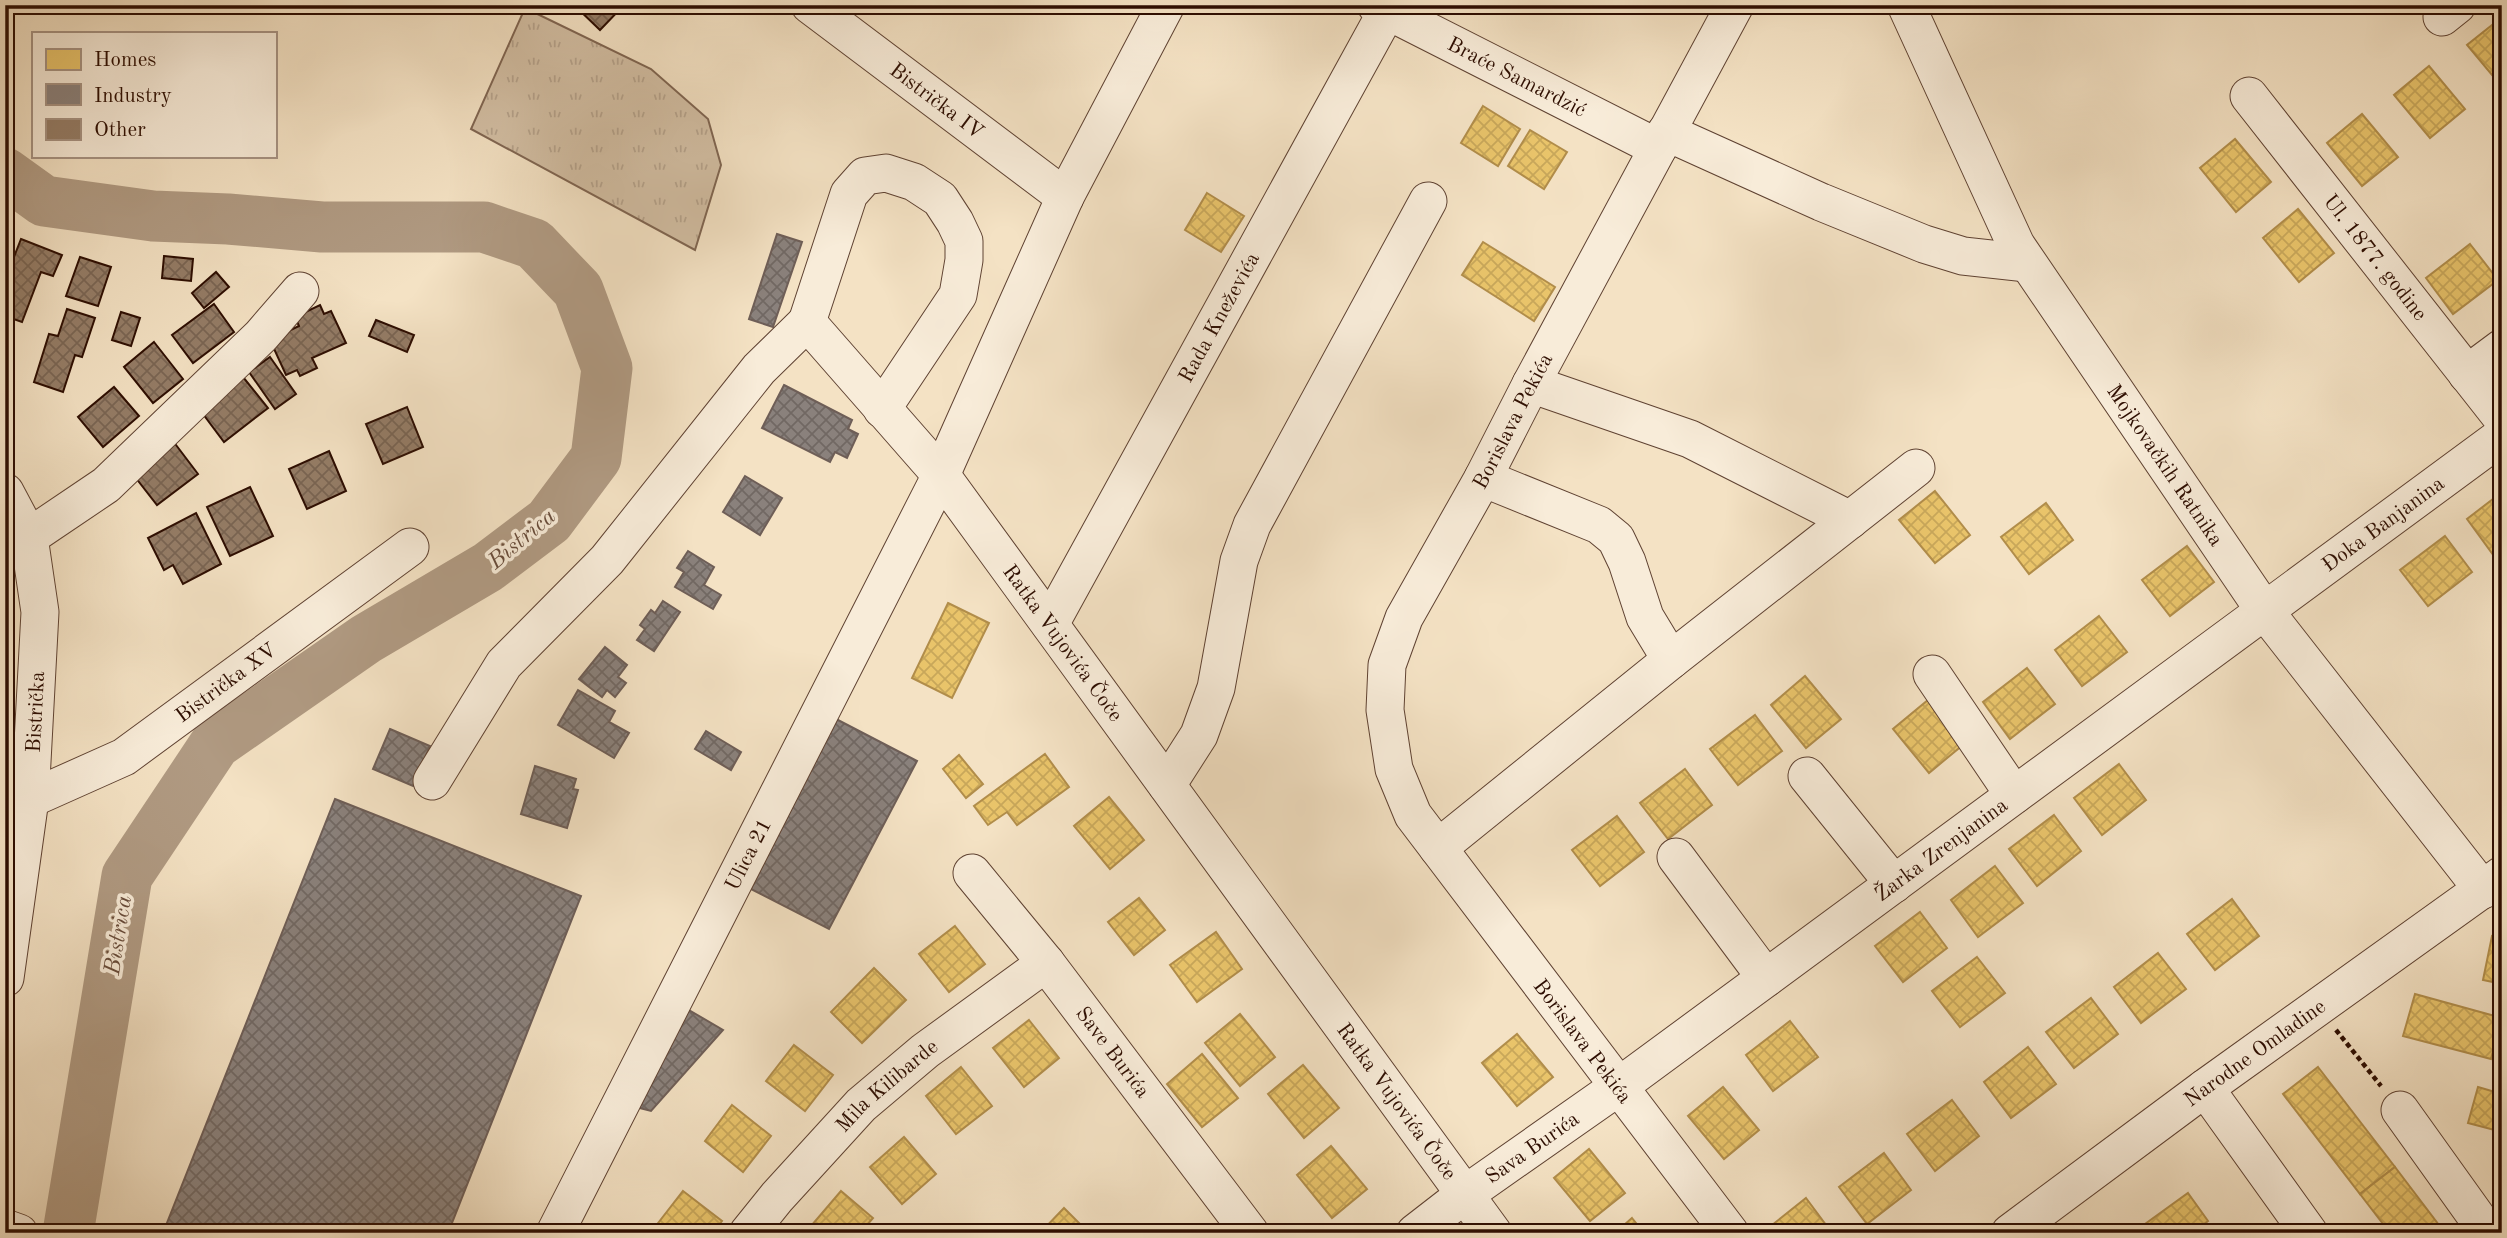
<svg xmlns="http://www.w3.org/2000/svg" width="2507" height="1238" font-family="'Old Standard TT',serif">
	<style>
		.grass { fill: url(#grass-tufts); stroke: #806652; stroke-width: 2 }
		.homes { fill: url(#homes-cross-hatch); stroke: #b18d4a; stroke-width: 2 }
		.industry { fill: url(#industry-cross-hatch); stroke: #6e5e57; stroke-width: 2 }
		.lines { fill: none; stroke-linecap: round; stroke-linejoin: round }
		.river { stroke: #b09a82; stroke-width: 51 }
		.building { fill: url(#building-cross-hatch); stroke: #2d0d01; stroke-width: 2 }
		.minor-casing { stroke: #5f4232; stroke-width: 39 }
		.path { stroke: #2d0d01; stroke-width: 4.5; stroke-dasharray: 5 3.5; stroke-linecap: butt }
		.minor { stroke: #f8ecd9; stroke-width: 37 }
		.labels { text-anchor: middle; stroke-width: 7; stroke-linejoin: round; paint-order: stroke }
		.street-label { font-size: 21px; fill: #2d0d01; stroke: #f8ecd9 }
		.water-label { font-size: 23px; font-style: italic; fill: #684c3b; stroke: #f8ecd9 }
	</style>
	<defs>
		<pattern id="grass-tufts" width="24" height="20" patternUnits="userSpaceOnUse" patternTransform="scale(1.75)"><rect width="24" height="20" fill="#d2bea3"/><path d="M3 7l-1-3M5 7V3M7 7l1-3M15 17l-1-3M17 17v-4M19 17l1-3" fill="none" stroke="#b5a28b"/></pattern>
		<pattern id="homes-cross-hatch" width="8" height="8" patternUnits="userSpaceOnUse" patternTransform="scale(1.75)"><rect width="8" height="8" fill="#e9c46a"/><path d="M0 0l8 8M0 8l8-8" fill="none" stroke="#c8a75a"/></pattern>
		<pattern id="industry-cross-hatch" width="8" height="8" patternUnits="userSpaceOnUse" patternTransform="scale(1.75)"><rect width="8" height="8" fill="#8a817c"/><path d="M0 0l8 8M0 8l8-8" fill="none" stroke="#716863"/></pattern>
		<pattern id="building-cross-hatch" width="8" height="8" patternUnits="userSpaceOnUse" patternTransform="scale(1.75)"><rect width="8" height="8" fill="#947c66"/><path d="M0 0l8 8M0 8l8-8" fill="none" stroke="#796452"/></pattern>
	</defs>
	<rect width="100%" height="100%" fill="#f4e2c4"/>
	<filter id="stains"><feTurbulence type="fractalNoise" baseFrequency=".00286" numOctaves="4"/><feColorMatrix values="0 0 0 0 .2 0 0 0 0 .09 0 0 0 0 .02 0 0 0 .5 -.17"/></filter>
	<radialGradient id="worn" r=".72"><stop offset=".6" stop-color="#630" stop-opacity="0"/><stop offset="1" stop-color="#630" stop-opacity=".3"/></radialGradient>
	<g class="grass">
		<polygon points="525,8 651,69 708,119 721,165 695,250 471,129"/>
		<polygon points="5,541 12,559 8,683 5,684"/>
	</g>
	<g class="homes">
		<polygon points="2502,17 2502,87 2467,45"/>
		<polygon points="2429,66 2465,109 2430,138 2394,95"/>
		<polygon points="1483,106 1520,129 1498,166 1461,143"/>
		<polygon points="2362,114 2398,157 2362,186 2327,143"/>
		<polygon points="1530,130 1567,152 1544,189 1508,166"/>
		<polygon points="2235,139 2271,182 2236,212 2200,168"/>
		<polygon points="1207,193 1244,216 1221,252 1185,230"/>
		<polygon points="2298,209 2334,253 2299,282 2263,238"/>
		<polygon points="1483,242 1555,287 1534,321 1462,275"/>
		<polygon points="2470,244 2498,280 2453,314 2426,278"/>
		<polygon points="1935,491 1970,535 1935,563 1899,520"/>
		<polygon points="2502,492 2502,550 2494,556 2467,519"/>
		<polygon points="2046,503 2073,540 2029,574 2001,537"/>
		<polygon points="2445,536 2472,572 2428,606 2400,570"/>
		<polygon points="2187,546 2214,582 2170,616 2142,580"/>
		<polygon points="948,603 989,623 952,698 912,678"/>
		<polygon points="2099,616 2127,652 2082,686 2055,650"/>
		<polygon points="2027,668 2055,704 2010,739 1983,702"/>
		<polygon points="1805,676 1841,719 1806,748 1771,705"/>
		<polygon points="1928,700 1964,744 1929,773 1893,729"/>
		<polygon points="1755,715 1782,751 1738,785 1710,749"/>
		<polygon points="1045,754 1069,787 1017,825 1007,812 988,825 974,806"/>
		<polygon points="959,755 983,784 966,798 943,769"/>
		<polygon points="2119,764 2146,800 2102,835 2074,798"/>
		<polygon points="1685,769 1712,805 1668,839 1640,803"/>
		<polygon points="1109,797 1144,840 1110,869 1074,826"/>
		<polygon points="2054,815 2081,851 2037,886 2009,849"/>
		<polygon points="1617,816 1644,852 1600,886 1572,850"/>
		<polygon points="1995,866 2023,903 1978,937 1951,900"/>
		<polygon points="1139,898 1165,930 1134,955 1108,922"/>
		<polygon points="2232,899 2259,936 2215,970 2187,934"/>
		<polygon points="1920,912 1947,948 1903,982 1875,946"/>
		<polygon points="955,926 985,964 949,992 919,954"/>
		<polygon points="1216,932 1242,969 1197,1002 1170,965"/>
		<polygon points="2492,936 2502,939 2502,984 2483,980"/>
		<polygon points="2158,953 2186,989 2141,1023 2114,987"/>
		<polygon points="1977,957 2005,993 1960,1027 1932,991"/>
		<polygon points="874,968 906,1000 862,1043 831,1012"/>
		<polygon points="2415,994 2502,1018 2491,1059 2403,1036"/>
		<polygon points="2091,998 2118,1034 2074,1068 2046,1032"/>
		<polygon points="1240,1014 1275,1057 1240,1086 1205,1043"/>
		<polygon points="1029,1020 1059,1058 1024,1087 993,1048"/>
		<polygon points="1790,1021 1818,1057 1773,1091 1746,1055"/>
		<polygon points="1517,1034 1553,1077 1517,1106 1482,1063"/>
		<polygon points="794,1045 833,1075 805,1111 766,1081"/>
		<polygon points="2028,1047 2056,1084 2011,1118 1984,1082"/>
		<polygon points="1202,1054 1238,1098 1202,1127 1167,1084"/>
		<polygon points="1303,1065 1339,1108 1304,1138 1268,1094"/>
		<polygon points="961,1067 992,1106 956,1134 926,1096"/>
		<polygon points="2318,1067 2395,1167 2360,1194 2283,1094"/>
		<polygon points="1723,1087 1759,1130 1724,1159 1688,1116"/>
		<polygon points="2478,1087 2502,1094 2502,1132 2468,1123"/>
		<polygon points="1952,1100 1979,1136 1935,1171 1907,1134"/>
		<polygon points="732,1105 771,1136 743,1172 705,1141"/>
		<polygon points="904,1137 936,1174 902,1204 870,1167"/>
		<polygon points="1331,1146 1367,1189 1332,1218 1297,1175"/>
		<polygon points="1589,1149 1625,1193 1590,1221 1554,1178"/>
		<polygon points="1884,1153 1911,1190 1867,1224 1839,1187"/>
		<polygon points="2395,1167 2445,1233 2390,1233 2360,1194"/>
		<polygon points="683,1191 722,1221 713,1233 662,1233 655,1227"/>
		<polygon points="841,1191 873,1218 860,1233 805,1233"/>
		<polygon points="2188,1193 2208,1221 2192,1233 2151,1233 2145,1224"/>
		<polygon points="1806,1198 1832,1233 1762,1233"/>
		<polygon points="1064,1208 1089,1233 1040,1233"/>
		<polygon points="1632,1218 1644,1233 1615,1233"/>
	</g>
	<g class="industry">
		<polygon points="777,234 802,242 773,327 749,319"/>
		<polygon points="784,385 852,420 848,429 858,434 847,458 835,452 830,462 762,428"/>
		<polygon points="745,476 782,498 760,535 723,512"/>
		<polygon points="688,551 714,567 704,585 721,595 713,609 675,587 684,572 677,568"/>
		<polygon points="663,601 680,612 654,651 637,640 645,629 640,625 651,610 655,613"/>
		<polygon points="605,647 627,665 618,677 626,683 615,697 607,690 602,697 579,679"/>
		<polygon points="578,690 615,711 609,722 629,733 614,758 558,725"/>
		<polygon points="836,719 917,761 829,929 749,888"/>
		<polygon points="390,729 430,746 413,786 373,769"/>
		<polygon points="706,731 741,752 731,770 695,749"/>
		<polygon points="535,766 576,779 573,789 578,790 567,828 521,814"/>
		<polygon points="335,799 581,896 448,1233 163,1233"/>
		<polygon points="682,1006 723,1030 651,1111 628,1105"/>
	</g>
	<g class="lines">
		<polyline class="river" points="5,173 44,201 153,216 228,219 322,227 484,227 534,244 578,290 607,368 596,458 549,521 488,567 366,639 215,744 127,876 68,1233"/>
	</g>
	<g class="building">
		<polygon points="574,5 624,5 600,30"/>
		<polygon points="21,239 62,255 53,276 41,272 22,322 5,316 5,280"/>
		<polygon points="164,256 193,259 191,281 162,278"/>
		<polygon points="80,257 111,267 98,306 66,296"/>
		<polygon points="216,272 229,287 204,308 192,293"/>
		<polygon points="214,304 234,332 193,363 172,335"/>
		<polygon points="320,305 324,314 331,311 346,343 312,358 317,368 300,376 297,370 286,375 270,340 299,326 295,317"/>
		<polygon points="67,309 95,318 82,357 75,355 63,392 34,382 49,334 58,336"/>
		<polygon points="121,312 140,318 131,346 112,340"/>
		<polygon points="376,320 414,335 407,352 369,336"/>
		<polygon points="154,342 183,379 153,403 124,367"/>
		<polygon points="270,357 296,394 275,409 249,372"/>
		<polygon points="243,377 268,408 224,442 200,410"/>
		<polygon points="114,387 139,416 103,447 78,417"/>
		<polygon points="407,407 423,447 383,464 366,424"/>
		<polygon points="173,441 198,474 157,505 132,473"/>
		<polygon points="329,451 346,491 307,509 289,469"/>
		<polygon points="250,487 273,536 230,556 207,507"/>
		<polygon points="196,513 221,564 183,584 173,565 164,570 148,538"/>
	</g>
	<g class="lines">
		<defs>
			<g id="minor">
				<path id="s1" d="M810 5 1065 197"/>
				<path id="s2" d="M1376 5 1658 148"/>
				<path id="s3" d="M1906 5 2016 245 2264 610 2483 890"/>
				<polyline points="2442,17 2457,5"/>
				<path id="s4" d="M2249 96 2502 418"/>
				<polyline points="1666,132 1821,202 1924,244 1963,256 2027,263"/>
				<polyline points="807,322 849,194 865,176 886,173 914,182 940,199 955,222 964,241 964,260 958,295 882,409"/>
				<polyline points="2467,374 2502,348"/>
				<polyline points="1531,384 1690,439 1850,520"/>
				<polyline points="1483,478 1599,525 1616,539 1627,562 1645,617 1671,660"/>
				<polyline points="5,492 29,537 40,612 30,799 5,978"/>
				<polyline points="29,537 106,485 261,336 300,291"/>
				<path id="s5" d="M1050 624 1387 11"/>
				<polyline points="1932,674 2014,795"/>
				<polyline points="1807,776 1894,884"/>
				<path id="s6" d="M432 781 504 664 607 560 759 369 807 322 941 475 1493 1233"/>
				<polyline points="1167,785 1199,735 1216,688 1239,561 1252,525 1428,201"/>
				<path id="s7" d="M30 799 124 757 410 547"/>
				<polyline points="1438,848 1671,660 1916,468"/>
				<polyline points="1676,857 1766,978"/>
				<path id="s8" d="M972 873 1046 963 1250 1233"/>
				<polyline points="2205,1088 2309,1233"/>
				<polyline points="2400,1110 2488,1233"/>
				<polyline points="5,1228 19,1233"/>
				<path id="s9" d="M555 1233 941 475 1065 197 1166 5"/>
				<path id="s10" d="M748 1233 777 1197 861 1105 925 1051 1046 963"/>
				<path id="s11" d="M1415 1233 1464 1195 1618 1087 2502 436"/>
				<path id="s12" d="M1730 1233 1413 815 1394 769 1385 710 1387 665 1404 618 1483 478 1531 384 1735 5"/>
				<path id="s13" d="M2010 1233 2205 1088 2502 875"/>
			</g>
		</defs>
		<use href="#minor" class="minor-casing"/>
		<polyline class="path" points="2336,1030 2381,1086"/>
		<use href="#minor" class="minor"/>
	</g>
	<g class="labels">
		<g class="street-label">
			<text dy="7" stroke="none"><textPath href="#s2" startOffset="158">Braće Samardzić</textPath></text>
			<text dy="7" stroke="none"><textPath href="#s1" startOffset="159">Bistrička IV</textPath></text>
			<text dy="7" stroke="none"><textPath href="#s4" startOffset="205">Ul. 1877. godine</textPath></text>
			<text dy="7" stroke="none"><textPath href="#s5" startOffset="350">Rada Kneževića</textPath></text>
			<text dy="7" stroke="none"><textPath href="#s12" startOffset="954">Borislava Pekića</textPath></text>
			<text dy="7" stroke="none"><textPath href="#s3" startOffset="530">Mojkovačkih Ratnika</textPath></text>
			<text dy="7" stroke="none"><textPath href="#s11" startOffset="1200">Đoka Banjanina</textPath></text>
			<text dy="7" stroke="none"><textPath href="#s6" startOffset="1006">Ratka Vujovića Čoče</textPath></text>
			<text dy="7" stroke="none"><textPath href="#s7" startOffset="229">Bistrička XV</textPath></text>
			<text transform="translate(35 712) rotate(-87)" y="7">Bistrička</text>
			<text dy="7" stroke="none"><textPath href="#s11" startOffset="651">Žarka Zrenjanina</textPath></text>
			<text dy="7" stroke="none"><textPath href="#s9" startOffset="425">Ulica 21</textPath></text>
			<text transform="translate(1583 1041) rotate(53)" y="7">Borislava Pekića</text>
			<text dy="7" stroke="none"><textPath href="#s8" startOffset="228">Save Burića</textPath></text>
			<text dy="7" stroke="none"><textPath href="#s13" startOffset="304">Narodne Omladine</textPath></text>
			<text dy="7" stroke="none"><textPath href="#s10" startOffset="203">Mila Kilibarde</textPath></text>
			<text dy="7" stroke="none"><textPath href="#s6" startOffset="1573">Ratka Vujovića Čoče</textPath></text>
			<text dy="7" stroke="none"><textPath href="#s11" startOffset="145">Sava Burića</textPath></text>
		</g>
		<g class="water-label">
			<text transform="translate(521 538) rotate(-40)" y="8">Bistrica</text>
			<text transform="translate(117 935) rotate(-81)" y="8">Bistrica</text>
		</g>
	</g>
	<rect width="2507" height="1238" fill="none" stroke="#f4e2c4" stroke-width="28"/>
	<rect x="7" y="7" width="2493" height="1224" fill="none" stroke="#2d0d01" stroke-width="3.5"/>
	<rect x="14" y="14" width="2479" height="1210" fill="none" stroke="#2d0d01" stroke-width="2"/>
	<rect x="32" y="32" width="245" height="126" fill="#f8ecd9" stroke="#a79383" stroke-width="2"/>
	<rect x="46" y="49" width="35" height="21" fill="#e9c46a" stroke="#a79383" stroke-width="2"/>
	<text x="94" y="66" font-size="21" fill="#2d0d01">Homes</text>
	<rect x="46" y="84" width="35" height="21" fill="#8a817c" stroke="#a79383" stroke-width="2"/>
	<text x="94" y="102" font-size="21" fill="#2d0d01">Industry</text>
	<rect x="46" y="119" width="35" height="21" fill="#947c66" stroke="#a79383" stroke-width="2"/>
	<text x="94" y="136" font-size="21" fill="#2d0d01">Other</text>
	<rect width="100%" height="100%" filter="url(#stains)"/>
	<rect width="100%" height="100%" fill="url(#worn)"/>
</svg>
